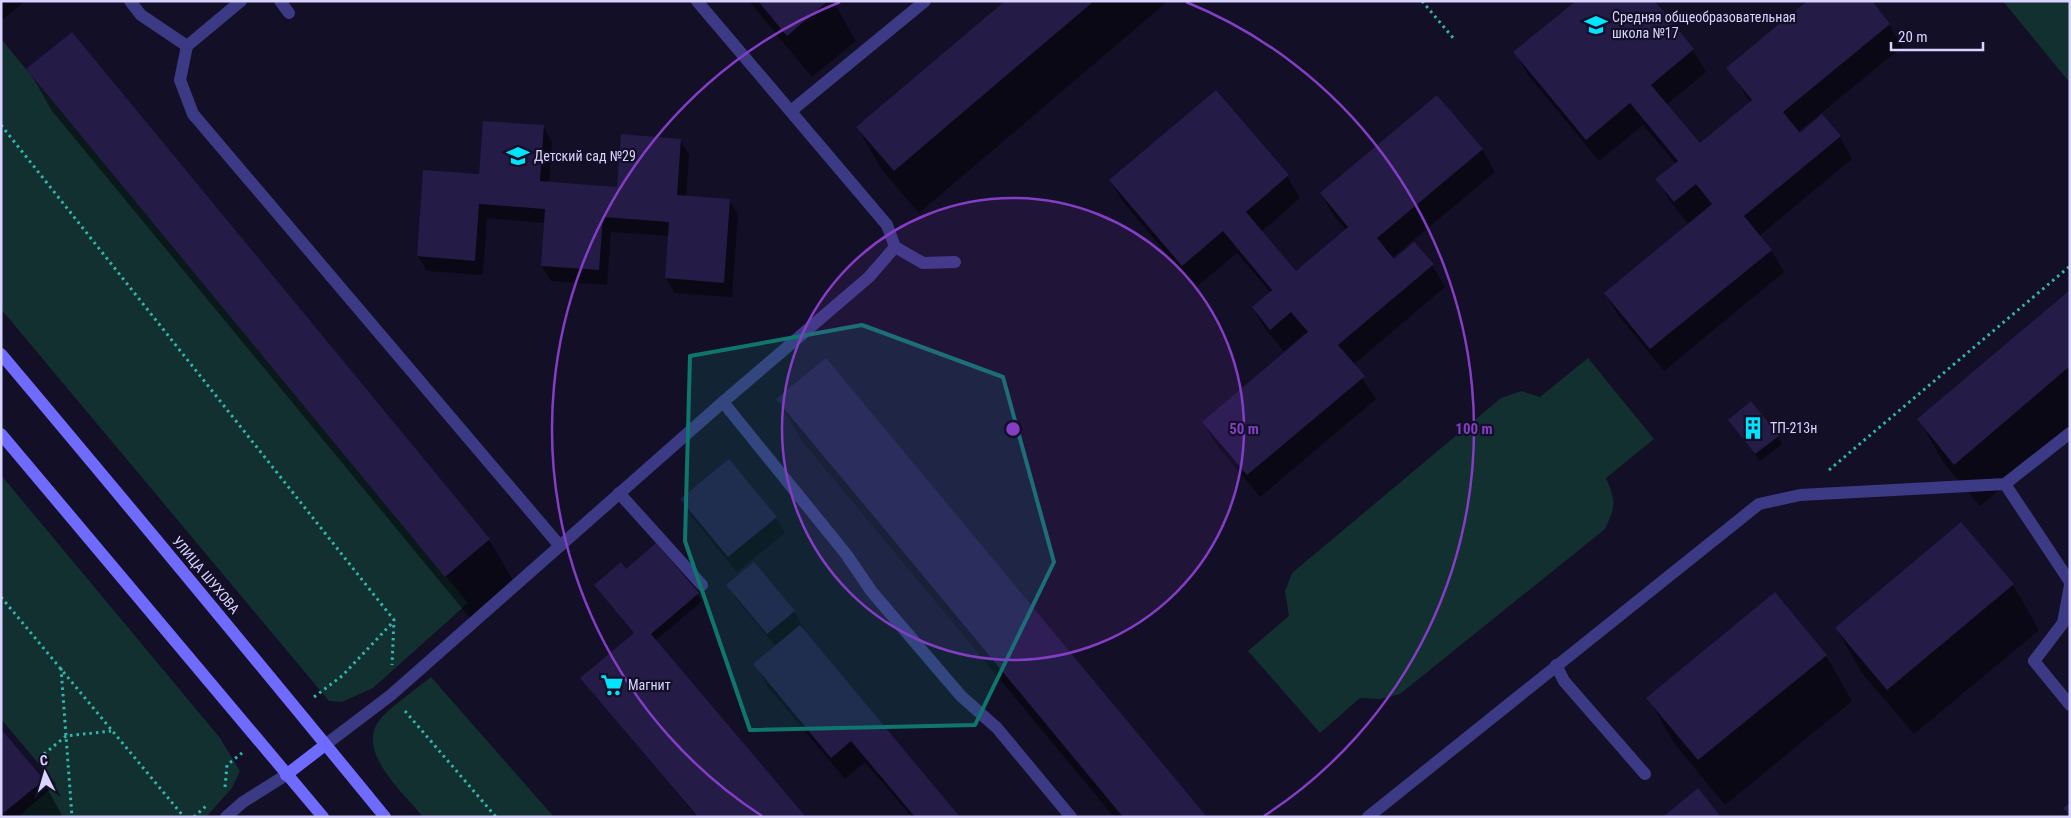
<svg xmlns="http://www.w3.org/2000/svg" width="2071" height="818" font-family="'Roboto Condensed',sans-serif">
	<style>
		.green { fill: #12302f }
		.shadow { fill: #0007 }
		.building { fill: #241b47 }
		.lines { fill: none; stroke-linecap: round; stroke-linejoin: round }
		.path { stroke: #2fb8b0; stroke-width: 3; stroke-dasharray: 2.5 4; stroke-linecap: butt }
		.lane { stroke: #3d3a85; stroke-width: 12 }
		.secondary { stroke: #6f6bff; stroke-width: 12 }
		.marked { fill: #0f766e; fill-opacity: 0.2; stroke: #0f766e; stroke-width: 4; stroke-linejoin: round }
		.ring { fill: none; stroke: #843dc5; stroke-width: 2.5 }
		.labels { text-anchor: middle; stroke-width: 4.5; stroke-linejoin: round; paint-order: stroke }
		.poi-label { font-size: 14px; fill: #d9d4ff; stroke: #130f26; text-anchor: start }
		.street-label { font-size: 14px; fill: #d9d4ff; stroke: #130f26 }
		.centre { fill: #843dc5; stroke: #130f26; stroke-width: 2.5 }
		.ring-label { font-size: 15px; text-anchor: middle; font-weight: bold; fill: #843dc5; stroke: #130f26; stroke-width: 4.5; stroke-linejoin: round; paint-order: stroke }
	</style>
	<rect width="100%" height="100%" fill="#130f26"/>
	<g class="green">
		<polygon points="2003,1 2070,1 2070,83"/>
		<polygon points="1,39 468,603 373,688 342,702 329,701 1,309"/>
		<path d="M1588 358 1654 439 1606 478C1616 502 1616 505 1605 529L1400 694 1380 699 1360 698 1320 733 1248 651 1289 616 1285 591 1292 573 1501 398 1521 391 1540 397Z"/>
		<polygon points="1,475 220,738 240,771 232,788 206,817 18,817 56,784 1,719"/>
		<path d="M431 677 554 817H423C403 792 351 748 383 716 397 702 415 690 431 677Z"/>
	</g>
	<g class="shadow">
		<polygon points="1,1 25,1 1,21"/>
		<polygon points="749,1 833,1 856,41 812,77"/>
		<polygon points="1007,1 1168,1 919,213 882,170 858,128"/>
		<polygon points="1653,1 1693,50 1706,72 1666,105 1699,145 1751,103 1728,68 1870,1 1889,25 1902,47 1798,132 1800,135 1822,116 1840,137 1852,159 1759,236 1771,250 1784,272 1664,371 1618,315 1605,293 1689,225 1670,201 1657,179 1676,164 1643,125 1599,161 1528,75 1515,53"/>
		<polygon points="72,33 489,540 514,582 470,618 52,111 28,69"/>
		<polygon points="543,126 552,142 549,183 619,188 680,140 689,155 686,197 729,200 738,215 732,297 675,293 666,278 669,236 611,232 607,285 551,281 542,266 545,223 487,218 483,275 427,271 418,256 481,175"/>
		<polygon points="1482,149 1495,172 1392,258 1394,261 1432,265 1445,287 1353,365 1376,399 1260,497 1216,444 1203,422 1306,336 1304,334 1284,351 1266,330 1253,308 1271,293 1237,253 1195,288 1123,202 1110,180 1287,176 1300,198 1261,232 1295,273 1346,230 1334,216 1321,194"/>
		<polygon points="2070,292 2070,429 1980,506 1943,462 1919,419"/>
		<polygon points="778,399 1205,817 1114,817 802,441"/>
		<polygon points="1729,421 1778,437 1782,444 1760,461"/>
		<polygon points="729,461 776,518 785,533 737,572 690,515 682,499"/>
		<polygon points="656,545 702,601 655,641 804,817 697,817 582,679 635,634 595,586 626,570"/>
		<polygon points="728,585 794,611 803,627 801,628 958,817 912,817 865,762 845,779 768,687 755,665 776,647 737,600"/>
		<polygon points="2013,585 2039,630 1914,734 1862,673 1836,628"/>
		<polygon points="1826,656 1852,701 1725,805 1674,743 1648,698"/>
		<polygon points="1,731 43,781 63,817 1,817"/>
	</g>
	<g class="building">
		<polygon points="758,1 828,1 787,36"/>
		<polygon points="1005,1 1094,1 894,171 856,127"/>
		<polygon points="1576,1 1655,1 1694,49 1651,85 1700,143 1752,100 1726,68 1807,1 1872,1 1890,24 1783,112 1800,133 1822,114 1841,136 1744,216 1772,250 1650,349 1604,293 1712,204 1696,184 1674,202 1655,179 1678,161 1630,103 1586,140 1513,52"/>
		<polygon points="72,32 490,539 445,577 26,69"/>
		<polygon points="1216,90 1289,175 1246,212 1296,271 1348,227 1320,193 1437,95 1483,149 1377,238 1394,259 1414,242 1434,264 1338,345 1365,376 1247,475 1202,422 1308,332 1291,312 1270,330 1252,307 1272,290 1223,231 1182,266 1109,180"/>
		<polygon points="483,121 544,125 540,181 617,187 621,134 681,139 677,195 730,199 724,283 665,278 669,222 603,217 599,270 541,266 545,209 479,204 475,261 417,256 423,170 479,174"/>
		<polygon points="2070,290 2070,366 1954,465 1917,419"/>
		<polygon points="826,358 1207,817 1123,817 867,508 776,399"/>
		<polygon points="1751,401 1779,436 1755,454 1728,420"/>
		<polygon points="729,459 777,517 728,557 680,499"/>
		<polygon points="1961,522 2014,584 1887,690 1835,628"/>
		<polygon points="656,543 699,593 651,634 806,817 698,817 580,678 634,633 594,585 621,562 626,569"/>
		<polygon points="754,562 795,611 767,634 726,585"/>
		<polygon points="1775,592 1827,655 1698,760 1646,698"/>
		<polygon points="800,625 960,817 915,817 851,741 831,758 753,664"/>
		<polygon points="1,729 44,780 1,815"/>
		<polygon points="1698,788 1721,817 1663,817"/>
		<polygon points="2070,803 2070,816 2063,808"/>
	</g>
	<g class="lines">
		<g class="path">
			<polyline points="1422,1 1454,39"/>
			<polyline points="1,125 394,620 392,665"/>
			<polyline points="1829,470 2070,266"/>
			<polyline points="1,597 184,817"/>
			<polyline points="61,668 72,817"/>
			<polyline points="314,697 342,676 394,621"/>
			<polyline points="405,711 496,817"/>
			<polyline points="44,754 66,736 111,731"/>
			<polyline points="225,787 227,765 242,753"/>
			<polyline points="194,817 206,806"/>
		</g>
		<g class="lane">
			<polyline points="130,1 141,15 187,46 180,80 193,114 560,546"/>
			<polyline points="280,1 289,13"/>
			<polyline points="187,46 241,1"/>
			<polyline points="791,111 925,1"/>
			<polyline points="895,247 923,263 955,262"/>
			<polyline points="723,402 846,554 872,592 961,696 997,728 1071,817"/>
			<polyline points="2005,484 2070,582"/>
			<polyline points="619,493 702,585"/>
			<polyline points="2070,585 2063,623 2034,661 2070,705"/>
			<polyline points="1556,665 1564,681 1645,774"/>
			<polyline points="325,745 391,695 723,402 869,277 895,247 887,225 697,1"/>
			<polyline points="226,817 243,802 286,775"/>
			<polyline points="1368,817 1759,504 1800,495 2005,484 2070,433"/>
		</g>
		<g class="secondary">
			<path d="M1 354C130 507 258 662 385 817"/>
			<polyline points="1,434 323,817"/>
			<polyline points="286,775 325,745"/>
		</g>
	</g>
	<path class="marked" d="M862 325 1003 377 1054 562 975 725 750 730 685 541 690 356Z"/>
	<circle cx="1013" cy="429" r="231" fill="#843dc5" fill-opacity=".12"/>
	<g class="ring">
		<circle cx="1013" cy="429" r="231"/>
		<path d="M762 816A461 461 0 0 1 840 2M1186 2A461 461 0 0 1 1264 816"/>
	</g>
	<defs>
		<symbol id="school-bare" viewBox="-9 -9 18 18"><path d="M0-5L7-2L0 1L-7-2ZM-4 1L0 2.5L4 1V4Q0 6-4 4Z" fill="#00e5ff" stroke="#130f26" stroke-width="2.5" paint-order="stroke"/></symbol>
		<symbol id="building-bare" viewBox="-9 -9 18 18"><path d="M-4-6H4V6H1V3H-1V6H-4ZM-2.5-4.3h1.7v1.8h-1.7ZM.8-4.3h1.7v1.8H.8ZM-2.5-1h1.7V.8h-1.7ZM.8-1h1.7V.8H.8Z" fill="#00e5ff" stroke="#130f26" stroke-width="2.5" paint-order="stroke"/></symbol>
		<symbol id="supermarket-bare" viewBox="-9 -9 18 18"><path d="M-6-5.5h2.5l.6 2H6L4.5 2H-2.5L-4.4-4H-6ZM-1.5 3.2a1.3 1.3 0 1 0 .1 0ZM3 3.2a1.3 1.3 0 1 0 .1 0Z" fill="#00e5ff" stroke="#130f26" stroke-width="2.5" paint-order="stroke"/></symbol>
	</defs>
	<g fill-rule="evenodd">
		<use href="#school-bare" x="1580" y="9" width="32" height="32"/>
		<use href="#school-bare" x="502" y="140" width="32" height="32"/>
		<use href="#building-bare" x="1737" y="412" width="32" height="32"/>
		<use href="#supermarket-bare" x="596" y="669" width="32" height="32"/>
	</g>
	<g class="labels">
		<g class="poi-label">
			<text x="1612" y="22">Средняя общеобразовательная<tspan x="1612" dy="16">школа №17</tspan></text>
			<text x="534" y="161">Детский сад №29</text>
			<text x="1770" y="433">ТП-213н</text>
			<text x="628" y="690">Магнит</text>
		</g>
		<g class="street-label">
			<text transform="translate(206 575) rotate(50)" y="5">УЛИЦА ШУХОВА</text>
		</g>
	</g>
	<circle cx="1013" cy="429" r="8" class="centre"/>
	<g class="ring-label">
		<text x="1244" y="434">50 m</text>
		<text x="1474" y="434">100 m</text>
	</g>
	<rect width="2071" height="818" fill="none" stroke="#d9d4ff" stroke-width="5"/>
	<g transform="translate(45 773) rotate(355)" stroke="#130f26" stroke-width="4" paint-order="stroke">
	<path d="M0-4L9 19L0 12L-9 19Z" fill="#d9d4ff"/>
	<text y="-8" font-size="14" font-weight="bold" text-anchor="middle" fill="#d9d4ff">С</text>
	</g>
	<path d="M1891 42v8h92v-8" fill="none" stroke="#d9d4ff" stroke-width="2.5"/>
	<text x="1898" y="42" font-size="15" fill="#d9d4ff" stroke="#130f26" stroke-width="4" paint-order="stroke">20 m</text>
</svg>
